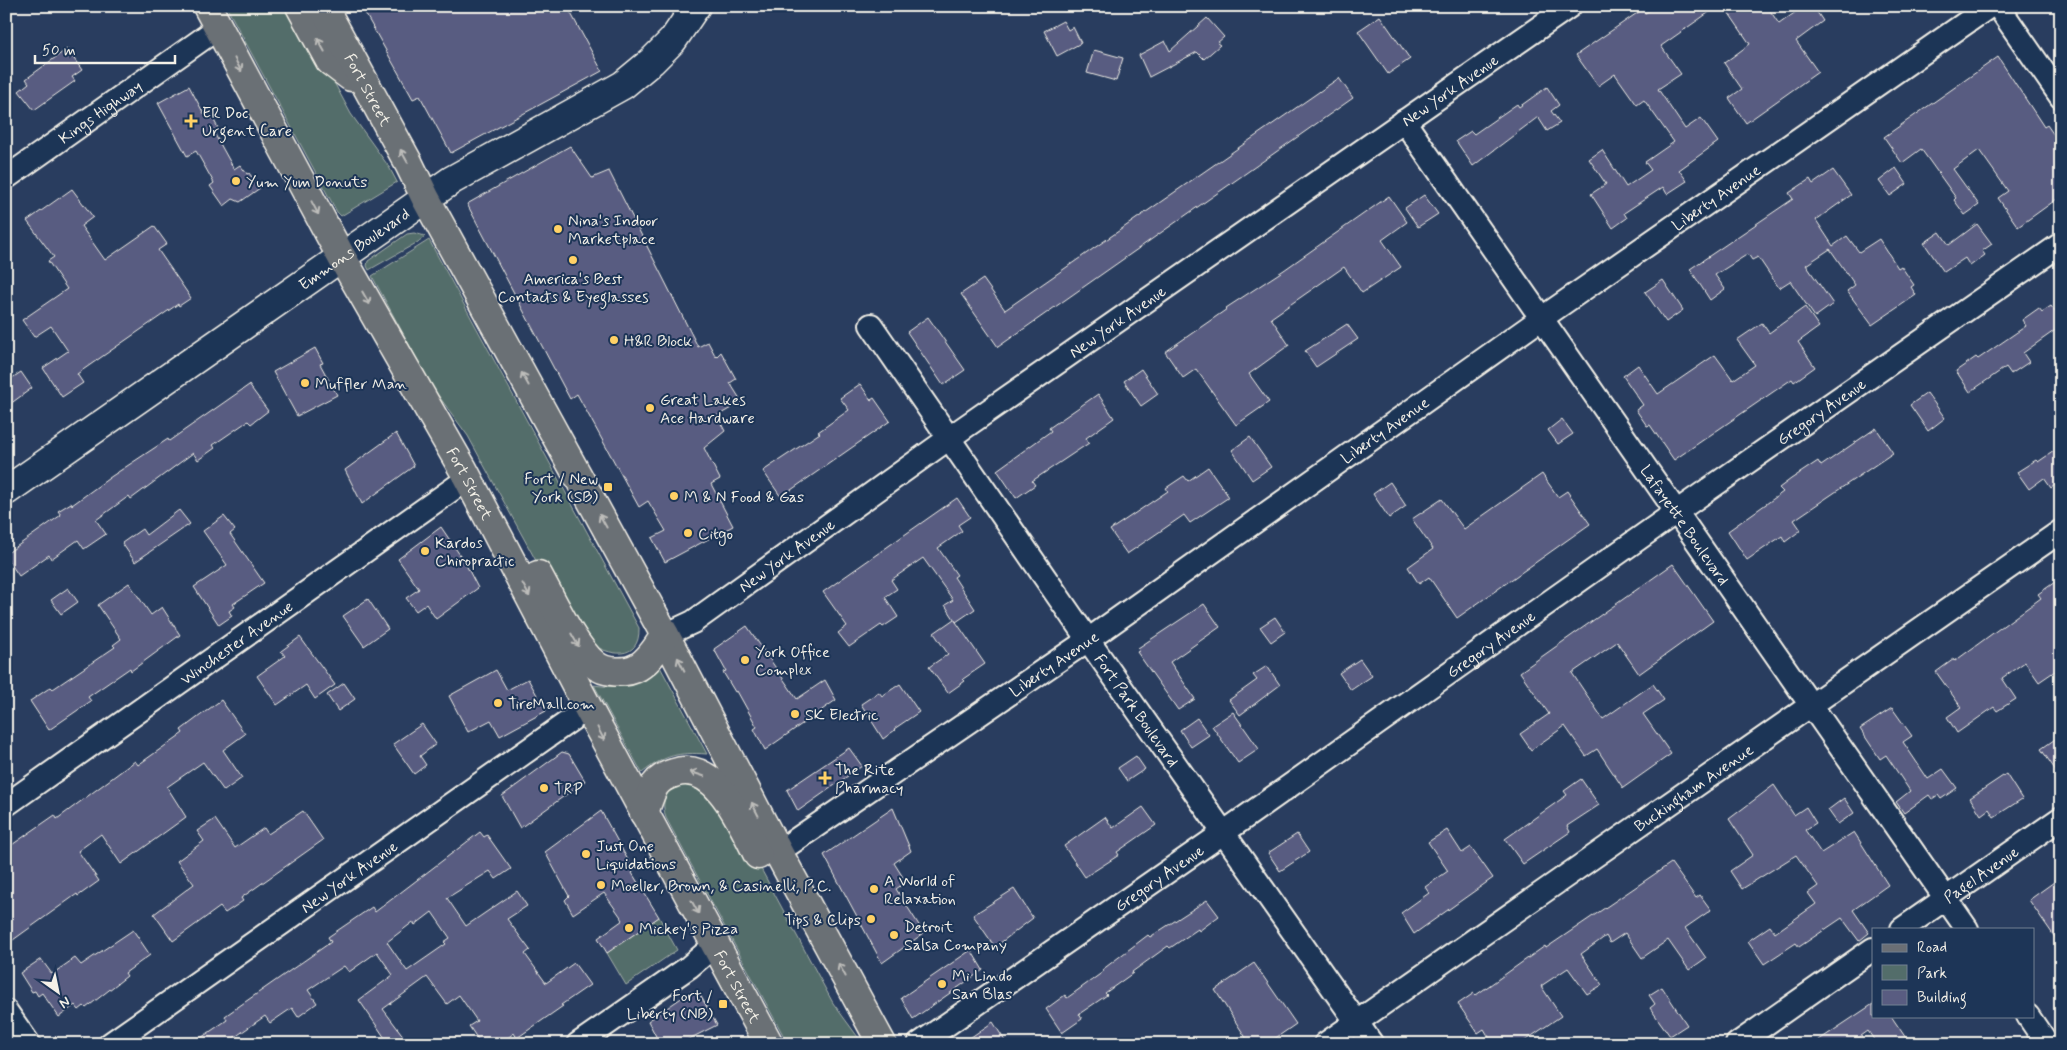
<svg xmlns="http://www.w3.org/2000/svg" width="2067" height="1050" font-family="Mynerve,sans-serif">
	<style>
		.green { fill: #536d6a; stroke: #a4afa9 }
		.building { fill: #595c81; stroke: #f4f1e8; fill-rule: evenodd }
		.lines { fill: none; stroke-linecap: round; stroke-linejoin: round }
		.street-casing { stroke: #f4f1e8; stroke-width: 26 }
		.secondary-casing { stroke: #f4f1e8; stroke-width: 31 }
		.primary-casing { stroke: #f4f1e8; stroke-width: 31 }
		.street { stroke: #1d3557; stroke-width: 22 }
		.secondary { stroke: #1d3557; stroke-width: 28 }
		.primary { stroke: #6b6f75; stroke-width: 28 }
		.oneway { stroke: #bdbdba }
		.poi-dot { fill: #ffd166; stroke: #1d3557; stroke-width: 2 }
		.labels { text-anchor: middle; stroke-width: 4; stroke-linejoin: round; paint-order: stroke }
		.street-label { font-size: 16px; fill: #f4f1e8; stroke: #1d3557 }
		.poi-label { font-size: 16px; fill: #f4f1e8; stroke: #1d3557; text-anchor: start }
	</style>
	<rect width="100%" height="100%" fill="#293d5f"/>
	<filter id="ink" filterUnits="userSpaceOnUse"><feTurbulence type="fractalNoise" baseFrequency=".02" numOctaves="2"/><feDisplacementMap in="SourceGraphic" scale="10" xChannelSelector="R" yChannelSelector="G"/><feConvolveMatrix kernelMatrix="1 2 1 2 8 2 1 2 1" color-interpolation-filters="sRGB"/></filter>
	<g filter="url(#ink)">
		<g class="green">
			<polygon points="226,6 293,6 351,114 389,167 397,182 341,216 337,212"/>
			<polygon points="414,233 425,236 418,242 369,270 367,266 368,261 407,234"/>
			<path d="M429 240 639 628C640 662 609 656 588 642 581 638 576 631 571 625L468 436 432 387 372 276Z"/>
			<path d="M659 665 707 754C678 752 665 755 642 773L594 685C627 690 634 683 659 665Z"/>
			<path d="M681 785 694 786 731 813 833 1003 863 1044H788L666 818C661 802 664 791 681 785Z"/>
			<polygon points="659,917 677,950 626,985 607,953"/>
		</g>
		<g class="building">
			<polygon points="361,6 567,6 602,71 451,153 420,96 413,99"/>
			<polygon points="1658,6 1718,6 1661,46 1681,74 1658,89 1685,129 1701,118 1718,142 1679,170 1687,181 1667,194 1663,187 1624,213 1627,218 1613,228 1591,194 1606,184 1589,159 1602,150 1626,187 1651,170 1645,162 1674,142 1644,100 1637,105 1615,74 1598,86 1576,55 1643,9 1645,13"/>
			<polygon points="1724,6 1767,6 1779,24 1804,6 1813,6 1823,21 1796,41 1818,72 1746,123 1729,98 1742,89 1724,63 1750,44"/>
			<polygon points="1380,16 1410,59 1388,74 1358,31"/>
			<polygon points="1207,18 1224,37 1217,43 1220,45 1204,59 1197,52 1149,77 1139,55 1165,41 1170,51"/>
			<polygon points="1063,21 1068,30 1073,27 1081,43 1057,56 1044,31"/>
			<polygon points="67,49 82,70 72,77 75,81 34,110 19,91 29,83 26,79"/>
			<polygon points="1094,50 1123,58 1116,81 1087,73"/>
			<polygon points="1998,57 2044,127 2047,125 2061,145 2061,196 2018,227 1998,198 2008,191 1979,150 1953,169 1979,205 1965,215 1954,200 1956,198 1921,149 1902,163 1884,137"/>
			<polygon points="1339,78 1353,98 998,347 961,294 983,279 1005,310"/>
			<polygon points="189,86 204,114 209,111 218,128 213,131 234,169 240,165 247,174 249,173 260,188 240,202 233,199 224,206 210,186 214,183 196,151 187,156 158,103"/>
			<polygon points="1547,87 1559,105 1551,111 1560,123 1547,131 1538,117 1473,166 1456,141 1471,131 1474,134 1517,104 1519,107"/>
			<polygon points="570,146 592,178 609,171 698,347 708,342 716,357 721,352 736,379 730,383 742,402 717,416 725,431 704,448 720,479 711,484 733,526 665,562 652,538 666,531 648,501 639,507 577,394 570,399 467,204"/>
			<polygon points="1896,168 1907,184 1890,196 1879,181"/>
			<polygon points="1833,170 1851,195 1816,220 1833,246 1847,236 1859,252 1879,239 1898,268 1901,266 1914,285 1911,287 1916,295 1872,325 1847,291 1855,285 1830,249 1806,265 1833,304 1815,317 1790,281 1779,288 1758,257 1752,260 1748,254 1715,275 1725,289 1710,300 1690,269 1793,199 1789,193 1810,179 1813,184"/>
			<polygon points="72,189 93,217 81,226 105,260 154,226 167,244 158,250 191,298 179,306 178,304 77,374 83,383 62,397 43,368 68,351 51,326 34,337 22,320 67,289 48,261 54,257 27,221"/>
			<polygon points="1424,195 1438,214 1418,227 1405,208"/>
			<polygon points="1389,196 1407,222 1382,240 1401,267 1362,293 1344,267 1271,318 1289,345 1249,374 1269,402 1236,425 1196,369 1183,378 1165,352 1227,309 1226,308 1284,270"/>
			<polygon points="1977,224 1992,244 1982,251 1985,255 1970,266 1965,258 1944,272 1924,243 1940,232 1949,245"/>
			<polygon points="1663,280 1683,310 1666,322 1645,292"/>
			<polygon points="2051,306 2061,320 2061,326 2023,353 2029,362 2011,374 2006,367 1970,392 1956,371 1976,357 1978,359 2026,326 2022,320 2039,308 2042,312"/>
			<polygon points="1805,307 1819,327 1798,342 1815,367 1794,382 1792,379 1674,460 1650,425 1647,426 1636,410 1643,405 1623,376 1638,365 1658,394 1715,355 1733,380 1755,365 1737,340 1762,323 1769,333"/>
			<polygon points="928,317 965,370 943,385 907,332"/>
			<polygon points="1347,324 1358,339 1316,367 1305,351"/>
			<polygon points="315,348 323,363 320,364 337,395 297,416 273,372"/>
			<polygon points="1141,369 1158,394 1141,406 1124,381"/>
			<polygon points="21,372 32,388 6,407 6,382"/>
			<polygon points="860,384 871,400 874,398 890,421 781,497 763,471 820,433 818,432 849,410 840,398"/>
			<polygon points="249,385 268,411 251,424 248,421 213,445 215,448 198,460 193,453 131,499 129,496 96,520 106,534 84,549 78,540 51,559 49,555 19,576 6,557 6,554 61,515 58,511 71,503 72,505 112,476 168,439 169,441"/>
			<polygon points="1927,393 1945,418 1928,431 1910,405"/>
			<polygon points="1098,394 1114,418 1086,438 1089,443 1032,481 1035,485 1016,498 997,470 1051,431 1049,428"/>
			<polygon points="1562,419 1573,434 1558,444 1548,430"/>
			<polygon points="1876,428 1893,453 1794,520 1801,530 1785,542 1782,536 1747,560 1728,531 1783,492 1779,488 1791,479 1818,461 1821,466"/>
			<polygon points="396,433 414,466 362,504 345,470"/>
			<polygon points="1250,437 1271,467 1252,480 1232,450"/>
			<polygon points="2054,451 2061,461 2061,481 2051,488 2044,478 2029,489 2017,472 2036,460 2038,462"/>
			<polygon points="1208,467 1229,497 1190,523 1184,515 1127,554 1110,530 1168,491 1166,488 1184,476 1188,481"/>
			<polygon points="1542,474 1558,497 1567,491 1590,524 1457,618 1429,577 1419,584 1408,567 1433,549 1412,519 1442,499 1464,529"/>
			<polygon points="1390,482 1406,506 1389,518 1373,494"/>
			<polygon points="957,498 970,517 958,525 962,531 938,548 957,575 954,577 975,609 956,622 945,605 953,600 923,558 891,580 897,589 885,597 898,617 883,627 881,625 849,647 838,633 847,626 823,592"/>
			<polygon points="179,510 190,524 135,562 122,543 142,529 146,535"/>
			<polygon points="224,516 235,530 230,534 264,583 233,604 235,607 229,611 232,616 219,625 194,587 227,565 203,531"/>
			<polygon points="441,527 464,561 478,588 436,619 426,604 416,611 406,598 419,589 398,559"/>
			<polygon points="1673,564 1713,621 1639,674 1617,642 1572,673 1603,719 1653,684 1664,700 1643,714 1671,754 1623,788 1597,749 1586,756 1565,726 1531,750 1520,734 1549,714 1520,672"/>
			<polygon points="2055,582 2061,591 2061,667 2039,682 2025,662 2002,678 2016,699 1997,711 1994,707 1957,733 1947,717 1961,707 1936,672 1954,659 1955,661 2041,598 2038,594"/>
			<polygon points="129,583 151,615 162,607 180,635 131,671 130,668 88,697 91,701 49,730 30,701 51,687 53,689 115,647 113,645 121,639 98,605"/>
			<polygon points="68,588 78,602 61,614 51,600"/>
			<polygon points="368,599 388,629 364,646 343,616"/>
			<polygon points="1204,604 1220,627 1170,662 1195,699 1178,710 1137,652 1139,651 1138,648"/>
			<polygon points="1275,617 1285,632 1271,642 1260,627"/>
			<polygon points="954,619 985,664 963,679 965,681 948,693 929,667 948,654 934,633"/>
			<polygon points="747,626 797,699 825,680 836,700 765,750 754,729 757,727 737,691 735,692 723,672 726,671 714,649"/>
			<polygon points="300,637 335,685 315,699 306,685 277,705 257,676 285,656 281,651"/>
			<polygon points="1360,659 1372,676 1351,690 1339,673"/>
			<polygon points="1267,666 1280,685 1240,715 1229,700 1257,680 1253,675"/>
			<polygon points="496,670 507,690 528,679 546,711 500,736 491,720 468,732 449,696"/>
			<polygon points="344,683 355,699 338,711 327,695"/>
			<polygon points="900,684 919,712 894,729 895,730 883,739 861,704 879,692 882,696"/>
			<polygon points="221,700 245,734 223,750 242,778 224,791 203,762 167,787 186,817 121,864 101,834 78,851 99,881 78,896 77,894 6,945 6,849 55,815 57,819 135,761 138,765 183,733 181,730"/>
			<polygon points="1892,708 1912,736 1903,742 1928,779 1943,769 1957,788 1941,799 1938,795 1932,799 1929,795 1904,813 1896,802 1910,791 1886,755 1880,759 1860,729"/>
			<polygon points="1233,712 1259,749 1238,763 1212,726"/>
			<polygon points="1197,718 1209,735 1191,747 1180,730"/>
			<polygon points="422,724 436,744 420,756 426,765 414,774 393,744"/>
			<polygon points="2061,735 2061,778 2041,749"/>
			<polygon points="849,748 862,766 798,811 787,790"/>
			<polygon points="562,752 569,754 585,781 520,828 502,796"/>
			<polygon points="1136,756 1145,769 1127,781 1118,768"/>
			<polygon points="2006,774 2022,799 1994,817 1989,809 1981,815 1970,798"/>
			<polygon points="1581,779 1599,805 1567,826 1570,832 1523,864 1505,839 1567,795 1564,791"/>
			<polygon points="1774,785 1794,815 1806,807 1816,823 1805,830 1821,853 1854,832 1888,885 1853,910 1869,933 1859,941 1842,918 1799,947 1796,943 1764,964 1748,941 1770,926 1775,933 1816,904 1808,893 1818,886 1796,855 1742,889 1730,871 1753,855 1729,819"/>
			<polygon points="1844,798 1854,813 1838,824 1828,810"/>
			<polygon points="1143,807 1156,825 1117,852 1119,855 1085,877 1064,846 1105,817 1113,828"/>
			<polygon points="893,808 911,851 894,863 906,882 896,889 924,933 882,963 824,855"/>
			<polygon points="303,811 323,840 241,898 243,901 225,913 220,907 173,941 154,914 194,884 177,861 204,841 197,831 215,819 235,848 264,828 268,834"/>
			<polygon points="601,811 634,871 632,873 659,917 607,953 598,938 623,920 604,893 573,914 565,900 569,896 545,852"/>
			<polygon points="1447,830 1462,853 1471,847 1493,878 1414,934 1401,913 1429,893 1425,887 1448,871 1428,842"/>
			<path d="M480 832 484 837 487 835 511 869 496 879 490 871 447 898 466 926 517 891 527 906 507 919 530 950 525 954 546 983 574 963 590 985 561 1005 563 1006 517 1038 514 1033 500 1044H481L469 1026 477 1021 459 995 447 1004 427 977 383 1009 404 1037 394 1044H389L359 1000 393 975 377 952 349 972 344 966 308 990 317 1003 298 1017 292 1008 270 1023 265 1016 225 1044H192L227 1020 225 1016 331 942 328 937 372 907 375 912ZM432 912 450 938 444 942 446 944 407 971 387 942 413 922 415 925Z"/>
			<polygon points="1297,834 1309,852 1280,871 1268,853"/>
			<polygon points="1671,863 1696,898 1700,895 1711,910 1685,928 1706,958 1689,970 1668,940 1642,958 1625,933 1610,943 1606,936 1581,954 1602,985 1587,994 1568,968 1541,986 1561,1016 1520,1044 1493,1044 1484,1029 1478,1033 1458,1004 1474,993 1476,995 1545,946 1546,948"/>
			<polygon points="2061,877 2061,946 2029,900"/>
			<polygon points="1014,889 1033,918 995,947 973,915"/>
			<polygon points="1207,900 1219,916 1199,931 1198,929 1170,948 1168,946 1132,972 1133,973 1105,993 1107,995 1079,1014 1082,1019 1062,1033 1046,1009 1065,995 1067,998 1103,972 1102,970 1148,935 1150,937"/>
			<polygon points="133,930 150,955 125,973 127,976 86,1008 84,1006 79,1010 75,1005 59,1017 42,993 38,996 35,991 32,992 20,973 41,959 52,974 75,958 81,965"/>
			<polygon points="971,950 983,970 913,1019 901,998"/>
			<polygon points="1254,963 1296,1024 1267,1044 1250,1044 1215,990"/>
			<polygon points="1662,987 1687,1025 1670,1036 1650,1008 1655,1004 1649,995"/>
			<polygon points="690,992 699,993 717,1025 679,1044 660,1044 648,1021"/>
			<polygon points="1873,1004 1873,1016 1891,1016 1910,1044 1877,1044 1868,1031 1850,1044 1813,1044"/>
			<polygon points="993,1022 1007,1044 961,1044"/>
		</g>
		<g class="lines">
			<defs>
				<g id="street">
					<polyline points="1998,6 2061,97"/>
					<path id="s1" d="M1404 121 1967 929"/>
					<path id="s2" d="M6 178 218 28"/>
					<path id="s3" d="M871 325 1088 640 1372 1044"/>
					<path id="s4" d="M665 635 693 622 962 429 1570 6"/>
					<path id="s5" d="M6 805 467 479"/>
					<path id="s6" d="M778 852 1088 640 1542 318 1990 6"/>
					<path id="s7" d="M1902 929 2061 818"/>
					<polyline points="6,1011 29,1044"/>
					<polyline points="2028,1016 2047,1044"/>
					<path id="s8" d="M110 1044 588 708"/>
					<polyline points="578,1044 689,967 715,945"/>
					<path id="s9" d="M919 1044 1223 833 1689 503 2061 244"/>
					<path id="s10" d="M1325 1044 2061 531"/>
					<polyline points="1737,1044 1873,949"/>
				</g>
				<g id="secondary">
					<path id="s11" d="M6 491 452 180 623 85 652 61 673 40 696 6"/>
				</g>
				<g id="primary">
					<path id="s12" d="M207 6 341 256 463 469 588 708 769 1044"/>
					<polyline points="300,6 330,61 351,77"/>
					<path id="s13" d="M323 6 409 164 426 199 665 635 778 852 882 1044"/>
					<path d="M538 575C552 600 573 646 594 664 604 673 626 674 638 667 650 660 658 646 665 635"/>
					<path d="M644 813C647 805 650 793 655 785 660 778 667 775 674 773 716 758 743 826 758 855"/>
				</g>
			</defs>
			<use href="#street" class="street-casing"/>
			<use href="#secondary" class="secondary-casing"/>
			<use href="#primary" class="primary-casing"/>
			<use href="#street" class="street"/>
			<use href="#secondary" class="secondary"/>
			<use href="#primary" class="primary"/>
		</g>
		<defs><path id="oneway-shaft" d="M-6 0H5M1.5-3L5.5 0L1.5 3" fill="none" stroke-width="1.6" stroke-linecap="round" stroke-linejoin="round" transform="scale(1.25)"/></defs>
		<g class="oneway">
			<use href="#oneway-shaft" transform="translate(321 45) rotate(-119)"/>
			<use href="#oneway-shaft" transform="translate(238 65) rotate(62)"/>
			<use href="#oneway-shaft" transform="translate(404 156) rotate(-119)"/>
			<use href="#oneway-shaft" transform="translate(315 208) rotate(62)"/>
			<use href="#oneway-shaft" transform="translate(366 298) rotate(60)"/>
			<use href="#oneway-shaft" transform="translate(525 379) rotate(-119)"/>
			<use href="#oneway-shaft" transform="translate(603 521) rotate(-119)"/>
			<use href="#oneway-shaft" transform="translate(526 590) rotate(62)"/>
			<use href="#oneway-shaft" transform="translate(575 640) rotate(60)"/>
			<use href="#oneway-shaft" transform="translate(681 664) rotate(-117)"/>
			<use href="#oneway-shaft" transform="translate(601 734) rotate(62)"/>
			<use href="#oneway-shaft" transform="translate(697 774) rotate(-162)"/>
			<use href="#oneway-shaft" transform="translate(755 809) rotate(-117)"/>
			<use href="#oneway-shaft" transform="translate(695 907) rotate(61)"/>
			<use href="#oneway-shaft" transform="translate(842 970) rotate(-119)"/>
		</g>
	</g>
	<g class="poi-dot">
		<path d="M188.5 113.5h5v5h5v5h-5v5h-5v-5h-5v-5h5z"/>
		<circle cx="236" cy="181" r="5"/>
		<circle cx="558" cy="229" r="5"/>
		<circle cx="573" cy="260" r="5"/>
		<circle cx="614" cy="340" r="5"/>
		<circle cx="305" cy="383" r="5"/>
		<circle cx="650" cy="408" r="5"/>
		<rect x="603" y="482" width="10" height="10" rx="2.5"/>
		<circle cx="674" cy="496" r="5"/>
		<circle cx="688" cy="533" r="5"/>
		<circle cx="425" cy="551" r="5"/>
		<circle cx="745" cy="660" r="5"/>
		<circle cx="498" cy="703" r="5"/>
		<circle cx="795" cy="714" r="5"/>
		<path d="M822.5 770.5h5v5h5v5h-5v5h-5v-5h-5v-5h5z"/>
		<circle cx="544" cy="788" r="5"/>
		<circle cx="586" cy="854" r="5"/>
		<circle cx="601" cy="885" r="5"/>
		<circle cx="874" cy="889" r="5"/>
		<circle cx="871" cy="919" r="5"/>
		<circle cx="629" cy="928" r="5"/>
		<circle cx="894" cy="935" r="5"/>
		<circle cx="942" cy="984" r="5"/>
		<rect x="718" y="999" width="10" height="10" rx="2.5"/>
	</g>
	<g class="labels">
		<g class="street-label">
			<text dy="6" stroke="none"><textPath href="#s13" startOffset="95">Fort Street</textPath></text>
			<text dy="6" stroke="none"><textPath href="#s4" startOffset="956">New York Avenue</textPath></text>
			<text dy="6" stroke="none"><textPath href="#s2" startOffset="115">Kings Highway</textPath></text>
			<text dy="6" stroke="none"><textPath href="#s6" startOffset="1144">Liberty Avenue</textPath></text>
			<text dy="6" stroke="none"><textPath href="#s11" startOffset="424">Emmons Boulevard</textPath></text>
			<text dy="6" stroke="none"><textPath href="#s4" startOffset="551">New York Avenue</textPath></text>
			<text dy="6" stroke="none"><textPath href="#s9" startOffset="1102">Gregory Avenue</textPath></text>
			<text dy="6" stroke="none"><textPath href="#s6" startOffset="739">Liberty Avenue</textPath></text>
			<text dy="6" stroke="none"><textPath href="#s12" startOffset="545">Fort Street</textPath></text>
			<text dy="6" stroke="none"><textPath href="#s1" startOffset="492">Lafayette Boulevard</textPath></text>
			<text dy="6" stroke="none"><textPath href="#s4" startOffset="146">New York Avenue</textPath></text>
			<text dy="6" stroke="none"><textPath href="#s5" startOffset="282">Winchester Avenue</textPath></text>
			<text dy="6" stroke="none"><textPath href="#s9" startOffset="698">Gregory Avenue</textPath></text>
			<text dy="6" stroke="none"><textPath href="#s6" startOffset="334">Liberty Avenue</textPath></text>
			<text dy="6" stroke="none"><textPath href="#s3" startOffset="468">Fort Park Boulevard</textPath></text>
			<text dy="6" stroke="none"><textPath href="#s10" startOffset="449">Buckingham Avenue</textPath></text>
			<text dy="6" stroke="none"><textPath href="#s7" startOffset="96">Pagel Avenue</textPath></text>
			<text dy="6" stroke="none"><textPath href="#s8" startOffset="292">New York Avenue</textPath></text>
			<text dy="6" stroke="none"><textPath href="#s9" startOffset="292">Gregory Avenue</textPath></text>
			<text dy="6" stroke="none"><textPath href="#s12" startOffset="1115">Fort Street</textPath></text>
		</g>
		<g class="poi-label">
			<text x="202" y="118">ER Doc<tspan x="202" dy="18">Urgent Care</tspan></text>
			<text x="246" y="187">Yum Yum Donuts</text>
			<text x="568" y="226">Nina's Indoor<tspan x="568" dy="18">Marketplace</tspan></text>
			<text x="573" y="284" text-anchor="middle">America's Best<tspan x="573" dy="18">Contacts &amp; Eyeglasses</tspan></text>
			<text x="624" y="346">H&amp;R Block</text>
			<text x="315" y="389">Muffler Man</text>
			<text x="660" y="405">Great Lakes<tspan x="660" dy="18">Ace Hardware</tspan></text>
			<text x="598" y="484" text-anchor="end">Fort / New<tspan x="598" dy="18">York (SB)</tspan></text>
			<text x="684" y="502">M &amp; N Food &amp; Gas</text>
			<text x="698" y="539">Citgo</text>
			<text x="435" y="548">Kardos<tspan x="435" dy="18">Chiropractic</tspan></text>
			<text x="755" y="657">York Office<tspan x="755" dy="18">Complex</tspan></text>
			<text x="508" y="709">TireMall.com</text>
			<text x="805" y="720">SK Electric</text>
			<text x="835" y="775">The Rite<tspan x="835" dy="18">Pharmacy</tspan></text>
			<text x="554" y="794">TRP</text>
			<text x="596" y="851">Just One<tspan x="596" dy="18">Liquidations</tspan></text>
			<text x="884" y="886">A World of<tspan x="884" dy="18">Relaxation</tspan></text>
			<text x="611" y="891">Moeller, Brown, &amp; Casinelli, P.C.</text>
			<text x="861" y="925" text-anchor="end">Tips &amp; Clips</text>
			<text x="904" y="932">Detroit<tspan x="904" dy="18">Salsa Company</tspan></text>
			<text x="639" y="934">Mickey's Pizza</text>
			<text x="952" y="981">Mi Lindo<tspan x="952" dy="18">San Blas</tspan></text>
			<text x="713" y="1001" text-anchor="end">Fort /<tspan x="713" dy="18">Liberty (NB)</tspan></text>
		</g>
	</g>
	<rect width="2067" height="1050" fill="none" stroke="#1d3557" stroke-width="25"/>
	<rect x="12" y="12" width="2042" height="1025" fill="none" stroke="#f4f1e8" stroke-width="2" filter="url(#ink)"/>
	<rect x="1872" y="928" width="162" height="90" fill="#1d3557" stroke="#738091"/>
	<rect x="1882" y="944" width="25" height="8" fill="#6b6f75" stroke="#738091"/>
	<text x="1917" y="952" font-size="15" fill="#f4f1e8">Road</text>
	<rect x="1882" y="965" width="25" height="15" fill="#536d6a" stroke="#738091"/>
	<text x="1917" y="978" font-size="15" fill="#f4f1e8">Park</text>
	<rect x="1882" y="990" width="25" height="15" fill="#595c81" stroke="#738091"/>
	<text x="1917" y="1002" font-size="15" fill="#f4f1e8">Building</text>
	<g transform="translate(58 992) rotate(147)" stroke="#1d3557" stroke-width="4" paint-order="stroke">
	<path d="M0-4L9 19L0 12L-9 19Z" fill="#f4f1e8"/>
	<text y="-8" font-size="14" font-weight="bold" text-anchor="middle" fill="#f4f1e8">N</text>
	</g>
	<path d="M35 55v8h140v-8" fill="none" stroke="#f4f1e8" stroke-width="2.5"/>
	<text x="42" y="55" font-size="15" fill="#f4f1e8" stroke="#1d3557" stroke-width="4" paint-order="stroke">50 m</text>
</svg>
